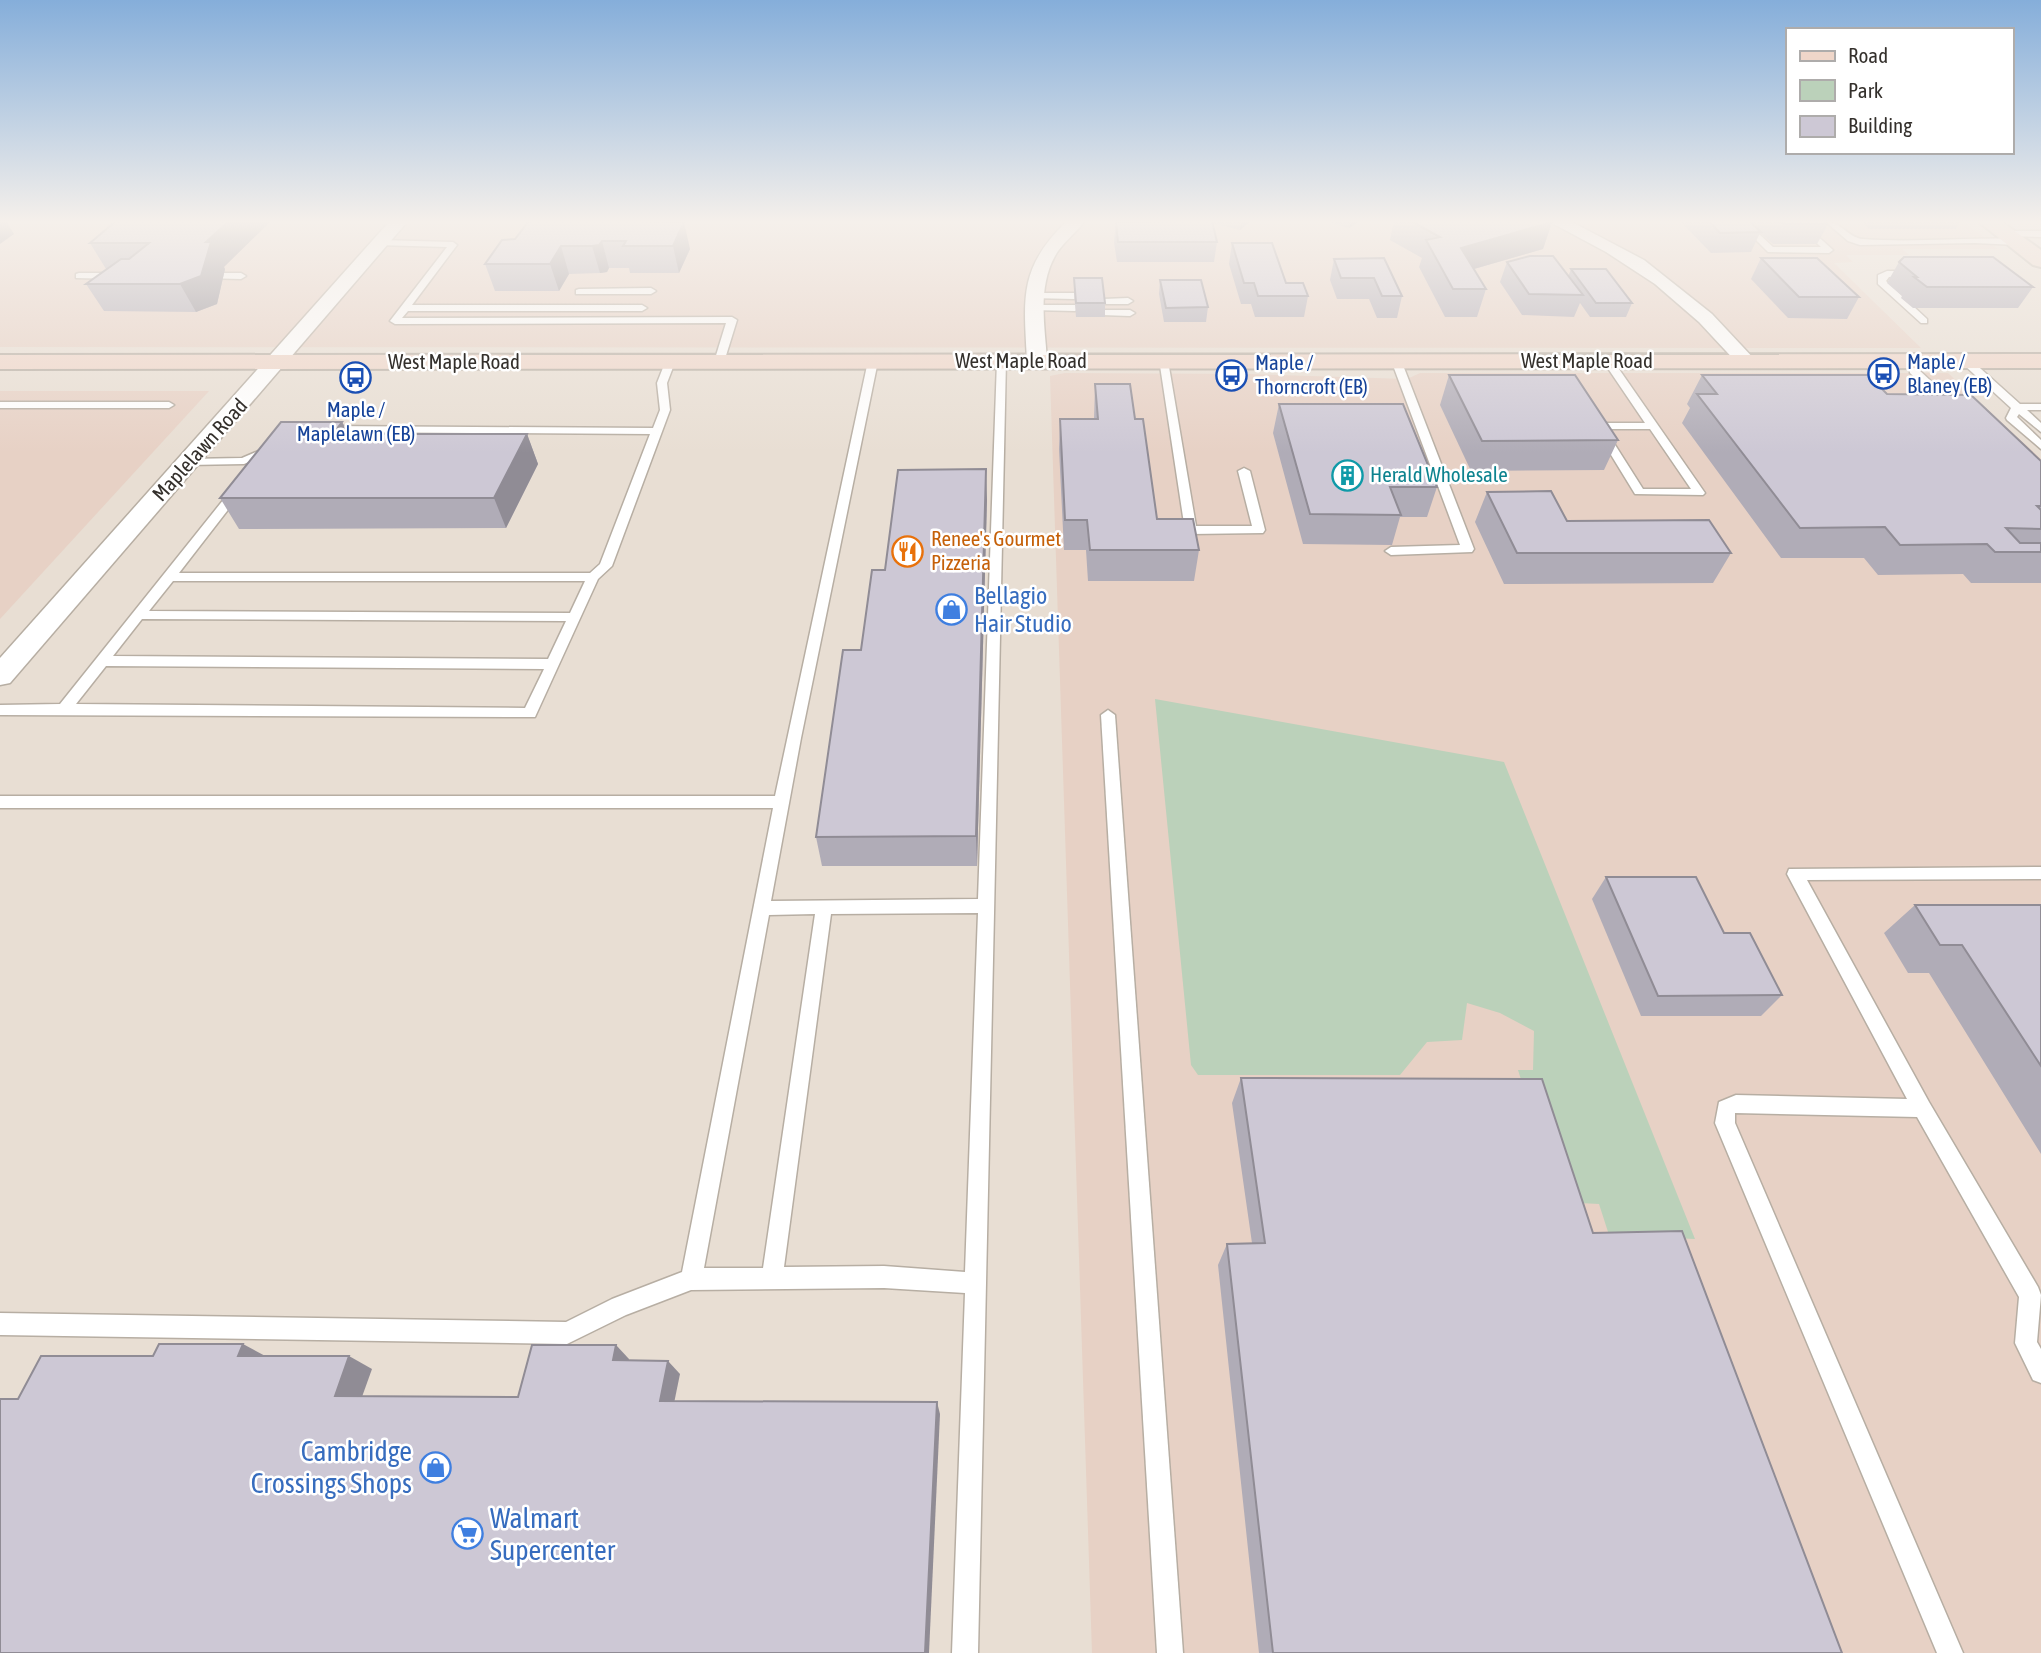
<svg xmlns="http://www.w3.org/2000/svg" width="2041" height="1653" font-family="'Asap Condensed',sans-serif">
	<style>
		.industrial { fill: #e7d1c5 }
		.green { fill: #bbd1ba }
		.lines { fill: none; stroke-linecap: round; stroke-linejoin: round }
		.lane-casing { stroke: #b7aea3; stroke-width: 3 }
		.street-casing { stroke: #b7aea3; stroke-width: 3 }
		.secondary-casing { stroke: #b7aea3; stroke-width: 4 }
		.lane { fill: #fff; fill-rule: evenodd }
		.street { fill: #fff; fill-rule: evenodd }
		.secondary { fill: #efd6c9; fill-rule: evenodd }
		.wall { fill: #b0acb7 }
		.shaded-wall { fill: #908c95 }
		.building { fill: #cdc8d5; stroke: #908c95; stroke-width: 2 }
		.labels { text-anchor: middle; stroke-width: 5; stroke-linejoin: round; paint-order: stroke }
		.far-street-label { font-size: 21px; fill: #34302c; stroke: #fff }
		.far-transit-label { font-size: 21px; fill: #164399; stroke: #fff; text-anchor: start }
		.far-culture-label { font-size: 21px; fill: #0d838f; stroke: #fff; text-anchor: start }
		.far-food-label { font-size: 21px; fill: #c56008; stroke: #fff; text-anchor: start }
		.shop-label { font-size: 24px; fill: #366cbe; stroke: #fff; text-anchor: start }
		.near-shop-label { font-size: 28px; fill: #366cbe; stroke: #fff; text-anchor: end }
	</style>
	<rect width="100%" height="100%" fill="#e8ded3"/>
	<g class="industrial">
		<polygon points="0,222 1965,222 1998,249 1902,249 1909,255 1846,255 1853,262 1834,263 1921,348 0,347"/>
		<polygon points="1065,373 1249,374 1407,379 1420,373 1948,373 2041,459 2041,1653 1092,1653 1050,376"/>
		<polygon points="0,391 209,391 0,619"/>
	</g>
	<polygon class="green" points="1155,699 1504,762 1695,1239 1609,1235 1599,1204 1560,1202 1518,1070 1533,1070 1534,1031 1500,1013 1467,1003 1462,1040 1427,1042 1400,1075 1198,1075 1191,1065"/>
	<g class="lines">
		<defs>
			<g id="lane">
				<polygon points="1738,222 1746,222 1773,247 1821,247 1794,222 1802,222 1833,250 1829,253 1768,252"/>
				<path d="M1826 222C1841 221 1848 238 1863 239 1914 243 1966 237 2017 239L2021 242 2017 245 1975 243 1860 245 1848 241Z"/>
				<polygon points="2006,231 2041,231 2041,237 2003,236 2002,234"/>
				<polygon points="379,240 453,242 457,245 412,305 642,305 647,308 642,311 408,311 402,318 732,317 737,320 724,362 719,365 714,362 726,323 395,324 390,321 447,247 376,245 376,241"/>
				<polygon points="1887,271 1915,271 1915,275 1889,277 1886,281 1927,319 1927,323 1921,323 1878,284 1878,275"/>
				<polygon points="79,273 116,273 121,276 116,279 76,278 76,274"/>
				<polygon points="205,273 241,273 246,276 241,279 202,278 202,274"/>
				<polygon points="579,289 651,288 656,291 651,294 576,294 576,290"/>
				<polygon points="1033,293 1074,293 1079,296 1074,299 1030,298 1030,294"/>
				<polygon points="1103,299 1128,298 1133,301 1128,304 1100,304 1100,300"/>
				<polygon points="1034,305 1075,305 1080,308 1075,311 1031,310 1031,306"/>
				<polygon points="1104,310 1130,310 1135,313 1130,316 1101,315 1101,311"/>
				<polygon points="1396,357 1401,360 1474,549 1472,552 1391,555 1385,551 1391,547 1460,545 1391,360"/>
				<path d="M873 358 878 361 801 738 771 901 978 899 997 361 1006 359 978 1653H952L965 1293 884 1288 691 1290 626 1315 567 1344 0 1335V1313L566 1322 612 1299 682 1272 773 808H0V796H775L868 361ZM978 913 965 1272 884 1266 784 1267 831 914ZM815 914 763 1268H704L769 915Z"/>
				<path d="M1608 358 1612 359 1705 493 1703 495 1635 494 1597 432 1601 429 1595 426 1600 423H1645L1603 361ZM1605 429H1650L1691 489H1643Z"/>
				<polygon points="1159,359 1168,361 1196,526 1252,526 1238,471 1244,468 1250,471 1265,530 1263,533 1191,534 1185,530"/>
				<polygon points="1910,359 1918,359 1919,370 1958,406 1958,410 1950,410 1910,373"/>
				<path d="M666 360 675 362 667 383 670 410 612 566 598 579 535 717 0 715V705L60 704 224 499 228 498 234 502 179 573H590L600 564 650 434 326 432 321 429 326 426 653 428 660 410 657 383ZM173 581H585L570 613 149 611ZM142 619 566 621 548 659 113 656ZM106 666 544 669 525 708 76 704Z"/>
				<polygon points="1963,360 1971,360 2020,404 2041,404 2041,410 2027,410 2041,423 2041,432 2019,414 2017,417 2041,440 2041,449 2007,420 2006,418 2011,408 1963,364"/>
				<polygon points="0,402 169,402 174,405 169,408 0,408"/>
				<polygon points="270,446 276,449 274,451 244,464 188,465 182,462 188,459 242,458"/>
				<polygon points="1108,710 1115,715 1183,1653 1157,1653 1101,715"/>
				<polygon points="2041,867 2041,879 1807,880 1929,1102 2038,1287 2041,1295 2037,1342 2041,1349 2041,1383 2033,1380 2015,1343 2019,1297 1917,1117 1735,1113 1735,1123 1963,1653 1937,1653 1715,1123 1719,1102 1736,1095 1907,1099 1787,874 1789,869"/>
			</g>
			<g id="street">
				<polygon points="389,222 407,222 10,683 0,685 0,658"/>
				<path d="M1066 222H1084C1075 234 1062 243 1055 256 1037 288 1045 327 1047 361L1044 365H1030L1027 361C1024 299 1018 269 1066 222Z"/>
				<polygon points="1550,222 1572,222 1644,260 1712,314 1756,361 1753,365 1739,365 1699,322 1655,284 1606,252"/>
			</g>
			<g id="secondary">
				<polygon points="1979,222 2002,222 2041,250 2041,267 2033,265"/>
				<polygon points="2041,354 2041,368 0,369 0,355"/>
			</g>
		</defs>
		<use href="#lane" class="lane-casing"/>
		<use href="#street" class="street-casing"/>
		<use href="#secondary" class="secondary-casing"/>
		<use href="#lane" class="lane"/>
		<use href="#street" class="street"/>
		<use href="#secondary" class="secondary"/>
	</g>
	<g class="wall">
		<polygon points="116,221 224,267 225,269 217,304 196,312 104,311 86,284 106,269 90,243"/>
		<polygon points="529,221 690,249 679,273 630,273 629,268 609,268 607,272 600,273 569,274 559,291 495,291 485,264 515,239"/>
		<polygon points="1251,221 1240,230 1212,223 1217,242 1214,262 1117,262 1114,242 1116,222"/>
		<polygon points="1325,221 1360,221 1349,228"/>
		<polygon points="1394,221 1551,221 1552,222 1543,249 1474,269 1486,289 1477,317 1445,317 1419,267 1422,258 1390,240"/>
		<polygon points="1680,221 1825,221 1828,224 1817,244 1773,244 1760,233 1751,252 1711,253"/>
		<polygon points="1861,221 1960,221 1956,229 1869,229"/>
		<polygon points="1232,243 1286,283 1308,296 1304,317 1255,317 1251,304 1241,304 1229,264"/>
		<polygon points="1384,258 1402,296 1397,318 1377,318 1369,299 1337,299 1330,280 1334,259"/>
		<polygon points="1761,258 1859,297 1847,319 1788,318 1751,279"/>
		<polygon points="1507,262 1568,277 1571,269 1632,303 1626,317 1590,317 1580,303 1574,317 1522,315 1500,282"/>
		<polygon points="1899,262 2033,287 2018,308 1913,308 1901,298 1902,296 1887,283"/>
		<polygon points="1074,278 1105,303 1105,317 1076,317 1074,292"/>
		<polygon points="1160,280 1208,307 1206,322 1164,322 1159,294"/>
		<polygon points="1449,375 1618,440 1604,470 1471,471 1440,405"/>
		<polygon points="1702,375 1887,394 2041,461 2041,583 1971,583 1963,574 1878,575 1864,558 1781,558 1682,423 1690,408 1687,404"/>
		<polygon points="1095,384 1135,419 1157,519 1199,550 1194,581 1088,581 1086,550 1064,550 1059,449 1060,419 1094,419"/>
		<polygon points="1279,404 1437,487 1427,517 1400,517 1392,545 1303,544 1273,433"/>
		<polygon points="342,422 349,434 527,434 538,464 506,528 239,529 220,498"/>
		<polygon points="1487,492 1567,521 1731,553 1713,583 1504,584 1475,522"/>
		<polygon points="987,499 977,866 822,866 816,837 861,650"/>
		<polygon points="1606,877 1724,933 1782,995 1761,1016 1641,1016 1592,899"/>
		<polygon points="1915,905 2041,905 2041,1154 1929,973 1908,973 1884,933"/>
		<polygon points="1241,1078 1593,1233 1842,1653 1259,1653 1218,1265 1227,1244 1252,1243 1232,1103"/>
	</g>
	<g class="shaded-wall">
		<polygon points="0,221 6,221 14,234 0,244"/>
		<polygon points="229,221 271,221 224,267 225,269 217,304 196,312 180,284 206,242"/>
		<polygon points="1241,221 1251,221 1240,230"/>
		<polygon points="1351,221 1360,221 1349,228"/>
		<polygon points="684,222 690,249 679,273 673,246"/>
		<polygon points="1552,222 1543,249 1453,275 1461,248"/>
		<polygon points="602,241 609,268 607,272 600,273 592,246"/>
		<polygon points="561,246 569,274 559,291 550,264"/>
		<polygon points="342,422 357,451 333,434"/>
		<polygon points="527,434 538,464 506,528 494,498"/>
		<polygon points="986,469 987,499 977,866 976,836"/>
		<polygon points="243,1344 269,1358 238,1356"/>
		<polygon points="616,1345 629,1359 626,1373 613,1360"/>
		<polygon points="349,1356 372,1369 358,1408 335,1396"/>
		<polygon points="668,1361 680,1374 672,1413 660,1401"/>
		<polygon points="937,1402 940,1414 929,1653 925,1653"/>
	</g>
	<g class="building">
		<polygon points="116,221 229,221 206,242 211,242 201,276 180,284 86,284 121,259 129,259 149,243 90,243"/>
		<polygon points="529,221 637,221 684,222 673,246 623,246 626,241 602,241 599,245 592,246 561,246 550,264 485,264 502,240 515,239"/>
		<polygon points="1181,221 1212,221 1217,242 1118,242 1116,222"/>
		<polygon points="1411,221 1551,221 1552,222 1461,248 1486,289 1453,289 1426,240 1440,237"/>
		<polygon points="1709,221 1749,221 1761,232 1720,233"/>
		<polygon points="1780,221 1825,221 1828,224 1783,224"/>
		<polygon points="1232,243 1272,243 1286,283 1303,283 1308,296 1258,296 1254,283 1244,283"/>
		<polygon points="1530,256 1553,256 1583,295 1529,294 1507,262"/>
		<polygon points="1904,257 1993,257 2033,287 1927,287 1914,277 1917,277 1899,262"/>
		<polygon points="1384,258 1402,296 1382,296 1374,278 1341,278 1334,259"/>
		<polygon points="1761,258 1817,258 1859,297 1799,297"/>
		<polygon points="1571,269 1606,269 1632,303 1596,303"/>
		<polygon points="1074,278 1102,278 1105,303 1076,303"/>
		<polygon points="1160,280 1201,280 1208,307 1166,308"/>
		<polygon points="1449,375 1575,375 1618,440 1482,441"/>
		<polygon points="1702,375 1868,375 1887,394 1971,395 2041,461 2041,506 2037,506 2041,510 2041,529 2006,528 2020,543 2041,543 2041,552 1995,552 1987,544 1900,545 1885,527 1800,528 1697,394 1717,394"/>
		<polygon points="1095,384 1130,384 1135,419 1143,419 1157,519 1193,519 1199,550 1090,550 1087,520 1065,520 1060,419 1098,419"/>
		<polygon points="1279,404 1403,404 1437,487 1390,487 1401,515 1310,514"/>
		<polygon points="281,422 342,422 333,434 527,434 494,498 220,498"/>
		<polygon points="986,469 976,836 816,837 843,650 861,650 872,570 885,570 898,470"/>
		<polygon points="1551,491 1567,521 1709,520 1731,553 1517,553 1487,492"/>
		<polygon points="1606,877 1696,877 1724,933 1750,933 1782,995 1658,996"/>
		<polygon points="1915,905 2041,905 2041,1066 1962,945 1940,945"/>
		<polygon points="1241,1078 1542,1079 1593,1233 1682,1231 1842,1653 1273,1653 1227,1244 1265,1243"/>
		<polygon points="159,1344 243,1344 238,1356 349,1356 335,1396 518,1397 532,1345 616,1345 613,1360 668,1361 660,1401 937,1402 925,1653 0,1653 0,1399 18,1399 41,1356 153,1356"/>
	</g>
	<linearGradient id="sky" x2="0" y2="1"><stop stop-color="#85aeda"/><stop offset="0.49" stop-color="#f5f0eb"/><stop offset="1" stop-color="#f5f0eb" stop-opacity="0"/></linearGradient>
	<rect width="2041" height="453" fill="url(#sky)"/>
	<defs>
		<symbol id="bus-ring" viewBox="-11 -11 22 22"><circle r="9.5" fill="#fff" stroke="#1a4fb4" stroke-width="1.5"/><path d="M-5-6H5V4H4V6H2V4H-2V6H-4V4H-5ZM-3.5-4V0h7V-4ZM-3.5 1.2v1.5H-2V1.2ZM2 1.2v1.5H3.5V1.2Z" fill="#1a4fb4"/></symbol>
		<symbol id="building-ring" viewBox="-11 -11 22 22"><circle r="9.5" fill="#fff" stroke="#0f9aa8" stroke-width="1.5"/><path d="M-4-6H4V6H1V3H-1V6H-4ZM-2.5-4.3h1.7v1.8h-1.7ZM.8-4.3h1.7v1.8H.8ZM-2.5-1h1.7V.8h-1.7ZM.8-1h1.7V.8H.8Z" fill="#0f9aa8"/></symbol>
		<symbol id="restaurant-ring" viewBox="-11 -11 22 22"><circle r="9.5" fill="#fff" stroke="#e8710a" stroke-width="1.5"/><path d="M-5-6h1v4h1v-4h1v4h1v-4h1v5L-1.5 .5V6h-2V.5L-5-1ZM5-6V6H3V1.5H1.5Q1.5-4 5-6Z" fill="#e8710a"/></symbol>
		<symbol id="shop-ring" viewBox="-11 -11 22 22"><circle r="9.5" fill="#fff" stroke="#3f7fe0" stroke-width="1.5"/><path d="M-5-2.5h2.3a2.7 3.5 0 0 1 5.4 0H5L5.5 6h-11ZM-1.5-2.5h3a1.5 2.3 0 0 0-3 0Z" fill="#3f7fe0"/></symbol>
		<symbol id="supermarket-ring" viewBox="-11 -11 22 22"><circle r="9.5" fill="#fff" stroke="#3f7fe0" stroke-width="1.5"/><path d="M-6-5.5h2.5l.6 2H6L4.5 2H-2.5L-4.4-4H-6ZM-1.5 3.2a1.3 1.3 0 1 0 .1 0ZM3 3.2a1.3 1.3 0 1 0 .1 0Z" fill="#3f7fe0"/></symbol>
	</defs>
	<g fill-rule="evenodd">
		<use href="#bus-ring" x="1866" y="356" width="35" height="35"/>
		<use href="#bus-ring" x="1214" y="358" width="35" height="35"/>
		<use href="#bus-ring" x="338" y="360" width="35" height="35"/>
		<use href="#building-ring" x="1330" y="458" width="35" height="35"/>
		<use href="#restaurant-ring" x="890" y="534" width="35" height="35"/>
		<use href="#shop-ring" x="934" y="592" width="35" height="35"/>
		<use href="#shop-ring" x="418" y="1450" width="35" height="35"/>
		<use href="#supermarket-ring" x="450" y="1516" width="35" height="35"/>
	</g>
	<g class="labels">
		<g class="far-street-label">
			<text x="1021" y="368">West Maple Road</text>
			<text x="1587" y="368">West Maple Road</text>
			<text x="454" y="369">West Maple Road</text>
			<text transform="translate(200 450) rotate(-48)" y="7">Maplelawn Road</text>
		</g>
		<g class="far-transit-label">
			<text x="1907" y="369">Maple /<tspan x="1907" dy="24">Blaney (EB)</tspan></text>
			<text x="1255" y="370">Maple /<tspan x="1255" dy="24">Thorncroft (EB)</tspan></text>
			<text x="356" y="417" text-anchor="middle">Maple /<tspan x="356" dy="24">Maplelawn (EB)</tspan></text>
		</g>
		<g class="far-culture-label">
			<text x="1370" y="482">Herald Wholesale</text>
		</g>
		<g class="far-food-label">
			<text x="931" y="546">Renee's Gourmet<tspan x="931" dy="24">Pizzeria</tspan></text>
		</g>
		<g class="shop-label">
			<text x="974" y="604">Bellagio<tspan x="974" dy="28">Hair Studio</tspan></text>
		</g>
		<g class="near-shop-label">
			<text x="412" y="1461">Cambridge<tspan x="412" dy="32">Crossings Shops</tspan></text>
			<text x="490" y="1528" text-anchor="start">Walmart<tspan x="490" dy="32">Supercenter</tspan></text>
		</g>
	</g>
	<rect x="1786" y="28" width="228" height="126" fill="#ffffff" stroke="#aeacab" stroke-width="2"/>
	<rect x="1800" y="51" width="35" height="10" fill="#efd6c9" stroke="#aeacab" stroke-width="2"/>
	<text x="1848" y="63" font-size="21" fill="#34302c">Road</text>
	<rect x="1800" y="80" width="35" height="21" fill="#bbd1ba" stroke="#aeacab" stroke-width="2"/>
	<text x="1848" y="98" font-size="21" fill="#34302c">Park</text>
	<rect x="1800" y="116" width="35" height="21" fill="#cdc8d5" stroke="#aeacab" stroke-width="2"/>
	<text x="1848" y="133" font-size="21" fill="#34302c">Building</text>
</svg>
